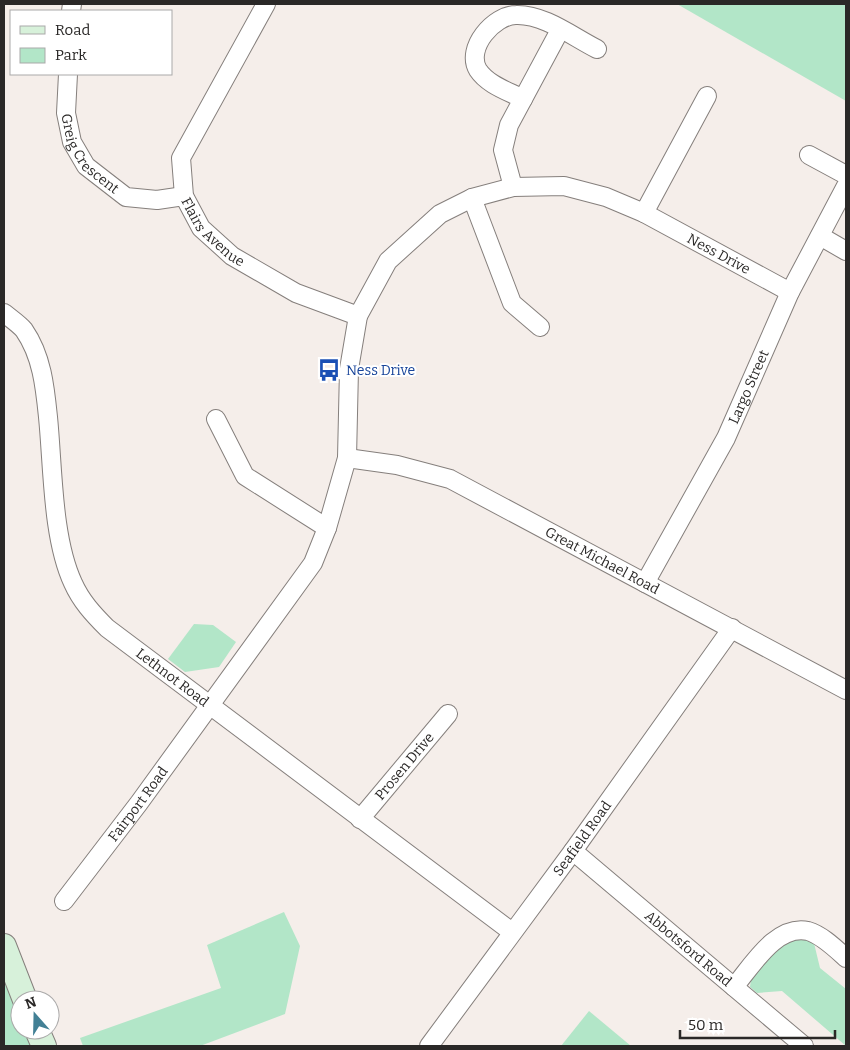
<svg xmlns="http://www.w3.org/2000/svg" width="850" height="1050" font-family="Bitter,serif">
	<style>
		.green { fill: #b2e6c8 }
		.lines { fill: none; stroke-linecap: round; stroke-linejoin: round }
		.street-casing { stroke: #857f7c; stroke-width: 20 }
		.secondary-casing { stroke: #857f7c; stroke-width: 26 }
		.street { stroke: #fff; stroke-width: 18 }
		.secondary { stroke: #d7f1da; stroke-width: 24 }
		.labels { text-anchor: middle; stroke-width: 4; stroke-linejoin: round; paint-order: stroke }
		.street-label { font-size: 14px; fill: #2a2827; stroke: #fff }
		.transit-label { font-size: 14px; fill: #164399; stroke: #fff; text-anchor: start }
	</style>
	<rect width="100%" height="100%" fill="#f5eeea"/>
	<g class="green">
		<polygon points="677,4 846,4 846,101"/>
		<polygon points="194,624 213,625 236,642 219,667 185,672 168,659"/>
		<polygon points="284,912 300,946 285,1014 200,1046 83,1046 80,1038 221,988 207,945"/>
		<path d="M792 936 813 939 820 968 846 989V1046L782 991 757 993 750 987C752 964 776 950 792 936Z"/>
		<polygon points="4,946 20,1000 20,1030 37,1030 44,1046 4,1046"/>
		<polygon points="589,1011 631,1046 561,1046"/>
	</g>
	<g class="lines">
		<defs>
			<g id="street">
				<path id="s1" d="M266 4 181 158 184 196 201 228 232 256 296 293 358 316"/>
				<polyline points="71,11 72,4"/>
				<path id="s2" d="M68 74 66 113 72 142 86 166 126 197 157 200 184 196"/>
				<path d="M523 99C508 91 488 85 478 70 465 48 494 15 516 15 544 14 573 37 597 49"/>
				<polyline points="809,155 846,175"/>
				<polyline points="513,187 503,150 509,125 560,30"/>
				<polyline points="472,198 512,303 540,327"/>
				<polyline points="644,213 707,96"/>
				<polyline points="820,236 846,251"/>
				<path id="s3" d="M4 313C10 318 19 324 24 330 42 356 45 387 48 417 53 467 52 538 73 583 81 601 93 614 107 628L512 932"/>
				<polyline points="216,419 245,476 327,528"/>
				<path id="s4" d="M347 458 397 465 450 479 846 690"/>
				<path id="s5" d="M645 583 726 438 790 292 846 186"/>
				<path id="s6" d="M360 819 448 714"/>
				<path id="s7" d="M573 851 804 1046"/>
				<path id="s8" d="M64 901 139 803 313 563 327 528 347 458 349 369 358 316 388 261 440 214 472 198 513 187 564 186 606 197 644 213 790 292"/>
				<path d="M734 987C752 966 776 924 808 931 822 935 836 949 846 958"/>
				<path id="s9" d="M429 1046 573 851 732 628"/>
			</g>
			<g id="secondary">
				<polyline points="4,946 25,1000"/>
				<polyline points="37,1030 44,1046"/>
			</g>
		</defs>
		<use href="#street" class="street-casing"/>
		<use href="#secondary" class="secondary-casing"/>
		<use href="#street" class="street"/>
		<use href="#secondary" class="secondary"/>
	</g>
	<defs>
		<symbol id="bus-bare" viewBox="-9 -9 18 18"><path d="M-5-6H5V4H4V6H2V4H-2V6H-4V4H-5ZM-3.5-4V0h7V-4ZM-3.5 1.2v1.5H-2V1.2ZM2 1.2v1.5H3.5V1.2Z" fill="#1a4fb4" stroke="#fff" stroke-width="2.5" paint-order="stroke"/></symbol>
	</defs>
	<g fill-rule="evenodd">
		<use href="#bus-bare" x="313" y="354" width="32" height="32"/>
	</g>
	<g class="labels">
		<g class="street-label">
			<text dy="5" stroke="none"><textPath href="#s2" startOffset="88">Greig Crescent</textPath></text>
			<text dy="5" stroke="none"><textPath href="#s1" startOffset="261">Flairs Avenue</textPath></text>
			<text dy="5" stroke="none"><textPath href="#s8" startOffset="1105">Ness Drive</textPath></text>
			<text dy="5" stroke="none"><textPath href="#s5" startOffset="222">Largo Street</textPath></text>
			<text dy="5" stroke="none"><textPath href="#s4" startOffset="278">Great Michael Road</textPath></text>
			<text dy="5" stroke="none"><textPath href="#s3" startOffset="425">Lethnot Road</textPath></text>
			<text dy="5" stroke="none"><textPath href="#s6" startOffset="69">Prosen Drive</textPath></text>
			<text dy="5" stroke="none"><textPath href="#s8" startOffset="122">Fairport Road</textPath></text>
			<text dy="5" stroke="none"><textPath href="#s9" startOffset="258">Seafield Road</textPath></text>
			<text dy="5" stroke="none"><textPath href="#s7" startOffset="151">Abbotsford Road</textPath></text>
		</g>
		<g class="transit-label">
			<text x="346" y="375">Ness Drive</text>
		</g>
	</g>
	<rect width="850" height="1050" fill="none" stroke="#2a2827" stroke-width="10"/>
	<rect x="10" y="10" width="162" height="65" fill="#ffffff" stroke="#aaa9a9"/>
	<rect x="20" y="26" width="25" height="8" fill="#d7f1da" stroke="#aaa9a9"/>
	<text x="55" y="35" font-size="15" fill="#2a2827">Road</text>
	<rect x="20" y="48" width="25" height="15" fill="#b2e6c8" stroke="#aaa9a9"/>
	<text x="55" y="60" font-size="15" fill="#2a2827">Park</text>
	<g transform="translate(35 1015) rotate(340)"><circle r="24" fill="#ffffff" stroke="#aaa9a9"/>
	<path d="M0-4L9 19L0 12L-9 19Z" fill="#428095"/>
	<text y="-8" font-size="14" font-weight="bold" text-anchor="middle" fill="#2a2827">N</text>
	</g>
	<path d="M680 1030v8h155v-8" fill="none" stroke="#2a2827" stroke-width="2.5"/>
	<text x="688" y="1030" font-size="15" fill="#2a2827" stroke="#ffffff" stroke-width="4" paint-order="stroke">50 m</text>
</svg>
